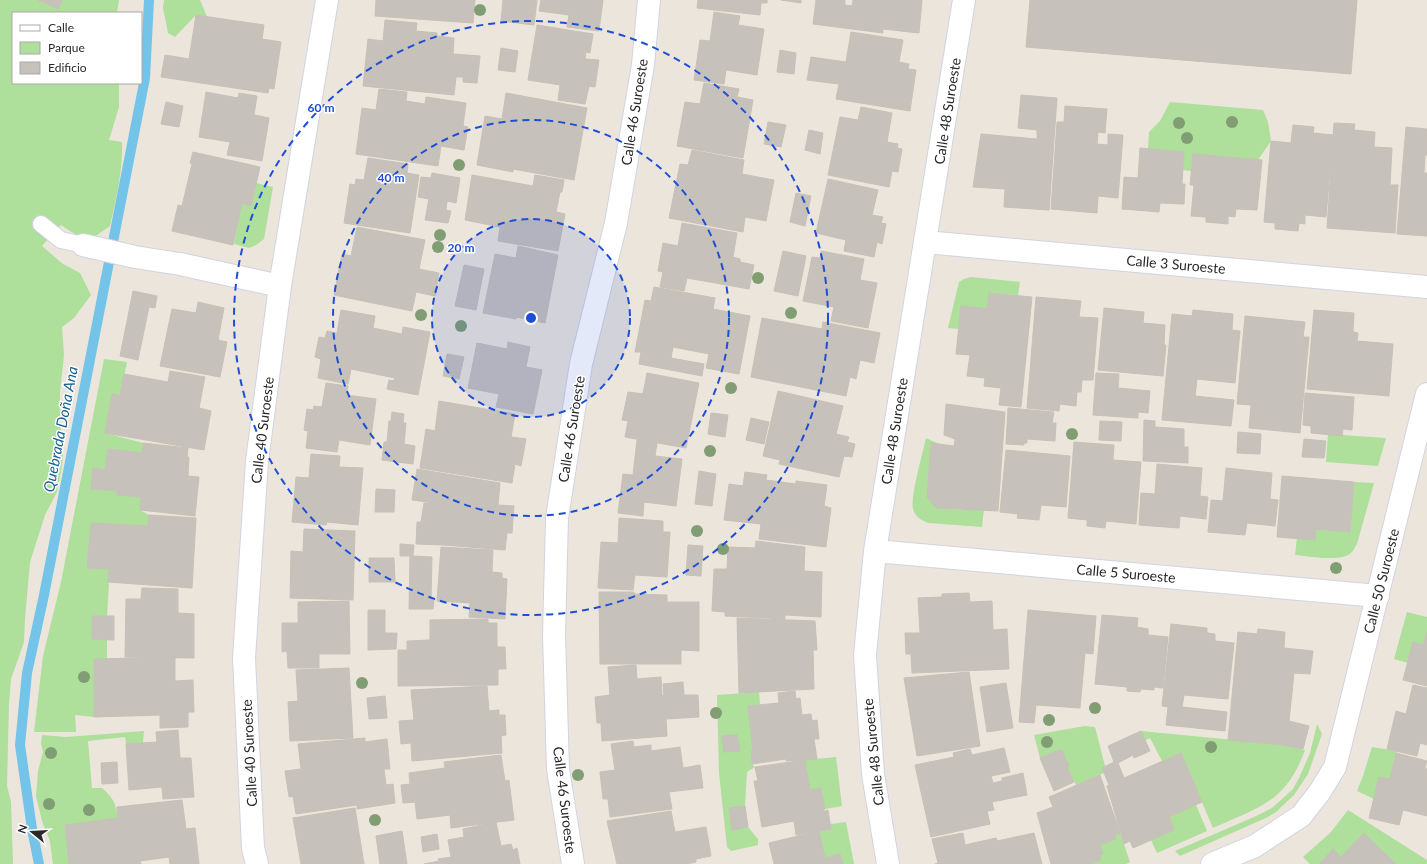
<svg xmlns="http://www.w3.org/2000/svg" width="1427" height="864" font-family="Lato,sans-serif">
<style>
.green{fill:#aedf9b}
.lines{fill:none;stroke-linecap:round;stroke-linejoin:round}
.stream{stroke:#74c3e8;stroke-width:10}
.building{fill:#c6c2bb;stroke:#c6c1b6}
.lane-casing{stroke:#d1d3e1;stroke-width:18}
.street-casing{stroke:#d1d3e1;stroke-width:24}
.lane{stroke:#fff;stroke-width:16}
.street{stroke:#fff;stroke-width:22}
.tree{fill:#809d74}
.ring{fill:none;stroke:#1d4ed8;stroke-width:2;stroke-dasharray:7 5}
.labels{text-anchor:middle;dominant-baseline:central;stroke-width:3;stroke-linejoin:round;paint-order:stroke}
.street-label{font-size:14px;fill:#292929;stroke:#fff}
.water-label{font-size:15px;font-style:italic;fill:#146092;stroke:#fff}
.centre{fill:#1d4ed8;stroke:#fff;stroke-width:2}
.ring-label{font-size:12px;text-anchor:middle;font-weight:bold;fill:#1d4ed8;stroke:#fff;stroke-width:3;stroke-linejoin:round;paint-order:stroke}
</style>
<rect width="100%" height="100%" fill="#ebe5dc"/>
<path class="green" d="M0,0h38l20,9 4,-9h57l-2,13h-104v70h106v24l-10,33 13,2c1,29 -6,57 -12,84l-23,16 -26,-17 -19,21 21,18 17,9 11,22 -17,23 -12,9 2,28 -4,37v29l3,28 -1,17 -5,26 -12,23 -15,47 -5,57 -1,23 -13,37 -2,25 -2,82 4,16 2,62h-13z
M164,0h36l7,17 -11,-2 -21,22 -7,-4 -5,-25z
M1170,102l93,8 5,12 3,19 -13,19 -65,-6 -2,17 -8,-1 1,-18 -36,-3 1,-17 11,-11z
M256,183l17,4 -9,52 -8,6 -7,3 -15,-4 8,-41 9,3z
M971,277l49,5 -2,13 -29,-2 -2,16 -28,20 -11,-1 11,-46 5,-3z
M104,359l23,3 -7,34 -8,-1 -7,38 38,10 -1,10 -34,-4 -3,21 -12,-2 -1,21 25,2 1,4 23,2 -1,13 9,5 -1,11 -57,-3 -4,45 22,1 -1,13 1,2 -2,32 -15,1v22l15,1v19h-13v58l-19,-2 1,17h-42l9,-76 18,-74z
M1328,434l58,4 -8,28 -52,-4z
M926,438l13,6h-8l-4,53 9,11 28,2 1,-2 19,1 -2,18 -53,-4c-7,-2 -14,-6 -16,-14 -3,-11 10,-57 13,-71z
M1354,482l20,1 -17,61c-2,2 -3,6 -5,8 -9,11 -43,4 -57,3l2,-17 18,2 1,-11 34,3z
M1407,612l20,5v15l-4,13 -10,-3 -5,21 -14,-4z
M759,692l1,13 -7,46h-2l1,13 3,3 -8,5 -2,34 -16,3 3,20 16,-2 10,12v6l-27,6 -4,-4 -8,-74 -2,-78z
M1317,724l5,10 -14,40 -14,21 -18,17 -8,5 -88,39 -5,-5 79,-34 18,-9 9,-8 12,-11 7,-13 10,-23z
M1085,726l10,1 10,39 -3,2 2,5 -28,12 -9,-18 2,-1 -7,-16 -2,1 -1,-1 -19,8 -6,-23z
M144,731l-1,12 -17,1 -1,-7 -37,4 4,47h10c11,10 14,15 16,30l-53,7 4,39h-16l-3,-23 -8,-20 -6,-25 2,-25 5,-19 -2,-8 1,-9 24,2z
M1141,731l143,14 21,5c-19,52 -45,57 -92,78l-32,-75 -19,8 -12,-23 -5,2z
M1372,747l25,4 -7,28 -16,20 -17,-8 6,-15z
M836,757l6,49 -17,3 -4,-21 -11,2 -5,-30z
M1196,805l11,26 -50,22 -6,-13 23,-10 -5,-13z
M1348,810l79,50v4h-31l-32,-31 -23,24 -8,-8 -14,15h-9l-7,-7 28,-25z
M846,822l8,42h-11l-3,-10 -15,4 -6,-27 12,-2v-5z
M1120,833l10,29 -4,2h-35l10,-4 -2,-5 4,-1 -3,-9 16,-6 -2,-4z"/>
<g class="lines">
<path class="stream" d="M39,864l-7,-35 -12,-84 7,-72 17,-78 101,-517 4,-78"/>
</g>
<path class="building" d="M38,0h24l-4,9z
M376,0h99l-2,23 -98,-7z
M503,0h34l-3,25 -33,-4z
M541,0h62l-4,31 -32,-4 2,-12 -30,-4z
M698,0h69v3h-6l-1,12 -63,-7z
M781,0h20v3z
M816,0h29v5l7,1 1,-6h69l-3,33 -36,-4v4l-70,-9z
M1030,0h327l-6,74 -325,-27z
M714,12l26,4 -2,9 26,4 -7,46 -31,-5 -2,14 -30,-4 6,-40 10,1z
M196,15l68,10 -2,14 19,3 -7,47 -5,-1 -1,5 -107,-16 4,-22 24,4z
M385,20l32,3 -1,8 21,2v3l17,2 -1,16 27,2 -3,27 -14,-1v-5h-7l-2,18 -91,-9 5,-47 15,2z
M537,25l56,9 -3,19 -4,-1 -1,7 14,1 -4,27 -6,-1 -4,18 -27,-4 2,-15 -32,-5z
M851,32l52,8 -4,22 10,2 -1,5 8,1 -6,41 -74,-12 3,-15 -32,-4 4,-23 35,5z
M501,48l17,3 -3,21 -17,-2z
M780,50l16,3 -2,21 -17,-2z
M704,83l35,6 -2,8 16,3 -10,58 -66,-12 8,-44 15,2z
M379,89l28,3 -1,9 19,3 1,-7 40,6 -3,23 5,1 -4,23 -23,-4 -3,20 -82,-12 6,-46 14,2z
M206,92l32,6 1,-5 18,3 -3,19 15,3 -7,43 -35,-6 3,-13 -31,-5z
M506,93l81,15 -13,72 -61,-11v3l-36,-7 8,-49 17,3z
M1021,95l36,3 -8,112 -45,-3 1,-18 -32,-2 8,-53 56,5v-9l-19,-2z
M166,102l17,4 -4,21 -18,-3z
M1065,106l42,3 -2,24 -7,-1 -1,12 11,1v-11l15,1 -5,63 -20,-2 -1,17 -46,-4 6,-87h7z
M861,107l31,6 -5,29 11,2 -1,4 5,1 -4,23 -6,-1 -3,16 -61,-12 12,-58 18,3z
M768,122l18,3 -5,22 -17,-3z
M1334,123l21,1 -1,6 21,2 -1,15 18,1 -2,37h8l-3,48 -68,-5z
M1293,125l21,2 -1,6 20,2 -7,82 -21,-2v9l-6,-1 -1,8 -23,-2v-6l-11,-1 7,-81 20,2z
M1406,127l21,2v26h-2l-1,18h3v63l-30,-2z
M809,130l14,3 -3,21 -15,-4z
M1140,148l44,4 -2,32h3l-1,20 -24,-1 -1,9 -37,-3 2,-32 14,1z
M692,150l52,10 -2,14 32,6 -8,41 -21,-4 -2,15 -74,-14 11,-54 8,1z
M193,152l67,15 -9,39 -9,-3 -9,42 -61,-14 6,-26 4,1 10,-42 -2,-1z
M1193,154l69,6 -5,50 -21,-1 -1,8 -7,-1v8l-22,-2v-5l-15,-1 3,-31h-4z
M368,158l40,6 -1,9 12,2 -9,58 -66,-10 6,-39 5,1 1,-6 8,1z
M432,173l28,5 -4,25 -9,-2 -1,9 5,1 -3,12 -23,-3 4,-21 -11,-2 3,-20 10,1z
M472,175l61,11 2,-11 29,5 -2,12h-2l-4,20 9,2 -7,37 -60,-10 2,-14 -35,-7z
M828,179l50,11 -6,25 11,2 -2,6 5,1 -4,20 -5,-2 -3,15 -30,-6 2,-11 -30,-7z
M796,193l15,3 -6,30 -15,-4z
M682,223l55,10 -4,24 7,2v3l14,3 -5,24 -62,-11 -3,13 -24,-4 3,-15 -5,-1 5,-28 15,3z
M357,227l68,13 -6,29 20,4 -4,23 -19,-4 -4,19 -78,-16 8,-41 9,2z
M518,246l40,9 -13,68 -29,-6v2l-33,-6 12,-59 21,4z
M783,251l23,5 -8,40 -24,-5z
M821,251l43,8 -4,21 17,3 -9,45 -37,-7 3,-14 -31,-6 9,-44 8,1z
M464,265l20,4 -8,41 -21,-4z
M654,287l61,11 -2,11 37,7 -11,58 -33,-6 3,-14 -36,-7 -2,11 33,6 -2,12 -63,-12 2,-12h-6l10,-52 6,1z
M133,291l24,5 -2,12 -6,-1 -11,53 -18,-4z
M989,293l43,4 -11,110 -22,-2 2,-17 -17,-2 1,-8 -18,-2 3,-21 -14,-1 5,-48 26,3z
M1036,297l45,4 -2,16 19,1 -5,62h-11l-1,12h-4l-1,14 -16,-2 -1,7 -32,-3z
M198,302l26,6 -6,32 9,2 -7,35 -60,-11 12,-57 24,4z
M1104,308l40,4 -1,11 22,2 -1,20h2l-3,31 -65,-6z
M341,310l34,6 -2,12 29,6 1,-7 27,5 -12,63 -31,-6 2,-9 4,1 2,-3 -44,-9 -3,15 -30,-6 3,-19 -6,-2 4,-20 6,1 2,-7 10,2z
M1193,310l40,4 -1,16 8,1 -5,52 -38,-4 -2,17 39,4 -3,26 -69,-6 10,-106 20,2z
M1314,310l40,3 -1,19 5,1 -1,8 36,3 -4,52 -82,-7z
M1245,316l60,6 -2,15h6l-9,96 -51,-5 2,-23 -14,-1z
M762,318l60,11 1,-7 57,11 -6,30 -14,-3 -4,19 -6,-2 -4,19 -95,-19z
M508,342l22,5 -4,20 16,3 -9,44 -37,-7 3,-13 -31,-6 9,-45 30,6z
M447,354l17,3 -5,22 -16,-3z
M170,371l35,6 -6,31 12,3 -7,39 -99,-17 7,-39 8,2 4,-22 44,8z
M647,373l52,10 -13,65 -61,-11 3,-16 -6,-1 6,-28 15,2z
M1096,373l23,1 -1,14 32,3 -2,22 -10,-1v6l-45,-3z
M326,383l22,3 -2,9 30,4 -6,46 -31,-5 -2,12 -31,-4 2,-17 -4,-1 3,-21 6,1 1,-4 8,1z
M778,391l65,15 -7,28 13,3 -2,5 8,2 -3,13 -8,-1 -5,21 -60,-13 1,-4 -17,-4z
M1305,393l49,4 -2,33 -9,-1 -1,7 -31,-3v-7l-8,-1z
M439,401l76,13 -4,23 15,2 -5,27 -6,-2 -3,19 -92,-15 6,-39 9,2z
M946,404l59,8 -7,99 -62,-3 -9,-11 4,-54 23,3 1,-7 -11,-4z
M1008,408l46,4 -2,11h4l-1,18 -28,-2v4h-3v2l-18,-1z
M392,412l12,2 -1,9h3l-2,21 11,2 -2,18 -31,-4 2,-18h3l2,-21h2z
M711,413l17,2 -3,22 -17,-3z
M751,418l18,4 -5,22 -18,-4z
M1144,420l11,1v6l29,2v18h4v16l-45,-2z
M1100,421l22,1 -1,19 -22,-1z
M1238,432l23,2 -1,20 -23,-1z
M1304,439l22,2 -2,17 -22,-1z
M637,440l20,3 -2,13 27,3 -6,47 -32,-4 -1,14 -25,-3 5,-39 10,1z
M1074,442l40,3 -1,15 28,2 -5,62 -30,-3 -1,7 -18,-2v-6l-19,-2z
M143,443l45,5 -1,9h2l-1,19 11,1 -4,39 -55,-6 1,-13 -24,-2v-4l-26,-2 2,-21 12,2 3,-21 34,4z
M1006,450l64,6 -4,51 -25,-2 -2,15 -22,-2 1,-4 -18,-2z
M311,454l29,2 -1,11 24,1 -5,57 -31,-3 -1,3 -34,-3 4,-45 13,1z
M1157,464l45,4 -2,28 8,1 -2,22 -26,-3 -1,12 -40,-3 2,-32 14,1z
M1226,468l46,5 -2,26 8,1 -3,26 -28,-3 -2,12 -37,-3 3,-32 12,1z
M417,469l83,14 -2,22 16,1 -2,27h-5l-2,17 -61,-5 -28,-1 1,-22h4l3,-19h11l-23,-3z
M699,471l17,3 -4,32 -17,-2z
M745,472l22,3 -1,5 30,4v-3l31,4 -3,21 7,2 -5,39 -67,-8 2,-15 -37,-4 5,-36 14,2z
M1282,476l72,6 -4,50 -34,-3 -1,11 -38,-3z
M376,489l19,1 -1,22h-19z
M149,515l47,3 -4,70 -84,-6 1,-13 -22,-1 4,-45 57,3z
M619,518l44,3v11h7l-3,45 -32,-2 -2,15 -35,-2 3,-46 17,1z
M304,529l51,2 -2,69 -63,-2 1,-47 12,1z
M756,541l49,6 -1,24 18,1 -1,45 -36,-2v4l-60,-3v-4l-13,-1 2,-42h13l1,-22 27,1z
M400,544l14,1 -1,11 19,1 -1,43h3l-1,9h-24l1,-53h-10z
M688,545l15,1 -2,30 -15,-1z
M441,547l52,3 -1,22 10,1v5l5,1 -2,40 -36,-2 1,-14 -33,-2z
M369,558h25l1,24h-26z
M142,588l36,1v24l16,1v44l-69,-1 1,-58h15z
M599,592h35v2l33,1v7h32v49l-18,-1v14h-81z
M969,593l1,9 22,-1 1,29 14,-1 2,40 -97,4 -1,-19h-5l-1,-21h15l-2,-35 24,-1v-3z
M349,601l1,53h-31v14h-31l-1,-17 -5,1v-29h16v-21z
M368,610h17v23h12l-1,16 -28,1z
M1028,610l68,6 -3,38 -8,-1 -5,55 -44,-3 -2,18 -15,-1z
M1102,615l36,3 -1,9 11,2v6l20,2 -5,51 -9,-1v3l-13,-1 -1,3 -13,-1v-4l-32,-3z
M92,616h22v24l-22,-1z
M737,618l78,3 2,29h-4l1,39 -75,4z
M488,619v4h9v24h8l1,22h-8v16l-100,1v-36h9v-9l23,-1v-20z
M1171,624l36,4v5l8,1v7l19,2 -6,56 -44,-4 -2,12 45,5 -2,19 -59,-6 2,-18 -6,-1z
M1258,629l27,3 -1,16 29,3 -3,23 -16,-1 -5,48 20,5 -6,23 -19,-4 -56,-5 10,-108 19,2z
M1427,632v54l-24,-6 10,-38 10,3z
M175,657v24l18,-1 1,32h-6v15l-28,1v-13l-66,2v-58z
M636,665l1,14 24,-2 1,19 2,-1 -1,-11 20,-2 1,13h14l1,22 -33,2 1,17 -65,5 -1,-18h-4l-2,-26 15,-2 -2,-28z
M349,668l4,70 -63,3 -2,-39 10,-1 -2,-31z
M969,672l11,74 -63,10 -13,-78z
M1006,683l7,45 -26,4 -7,-45z
M1413,685l14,3v57l-7,-2 -3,13 -30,-7 9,-38 10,3z
M487,686l2,25 10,-1v5h6l1,20 -5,1 1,17 -90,8 -1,-18 -10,1 -2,-23 15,-1 -3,-30z
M795,691l1,8 4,-1 2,17 9,-1 1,7 5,-1 2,19h-5l3,20 -31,2v-2l-34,5 -1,-13h2l-5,-45 31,-3 -1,-10z
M385,696l2,22 -18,1 -2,-21z
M178,730l2,28h11l3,39 -31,2 -1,-12 -33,3 -3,-46 31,-2 -1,-10z
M1141,731l9,20 -16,7 -1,-3 -15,8 6,15 57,-25 21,49 -33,15 5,13 -41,18 -3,-7 -6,3 -17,-58 2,-1 -7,-17 12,-6 -6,-16z
M737,735l3,16 -16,1 -2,-16z
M365,738v4l22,-3 3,30h-6l2,16 7,-1 2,19 -38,6v-4l-61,9 -3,-18 -4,1 -4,-26 16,-2 -3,-25z
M633,741l1,6 17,-2v6l29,-4 3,21 17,-3 3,23 -34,4 3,17 -62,8 -2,-18h-5l-3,-27 15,-2 -4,-26z
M1004,748l6,24 -19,4 2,7 9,-2v-3l21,-5 4,22 -35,7 2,8 -7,1 3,13 -59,13 -16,-72 39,-8 -1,-4 17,-4 2,6z
M1059,750l1,1 2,-1 7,16 -2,1 7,15 -20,9 -14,-33z
M1396,753l31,8 -2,7 2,1v47l-24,-6 -4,15 -30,-7 10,-41 11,2z
M501,755l4,26 4,-1 5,40 -63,8 -1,-13 -33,4 -2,-17 -12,1 -2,-18 9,-1 -1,-11 36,-5 -1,-6z
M805,760l5,30 11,-2 4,21 -3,3 6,-2 3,19 -35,6 -2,-14 -32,6 -8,-46h4l-3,-14z
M117,762l1,21 -16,1 -1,-21z
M1100,775l20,58 -6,2 2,4 -16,6 3,9 -4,1 2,5 -10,4h-40l-14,-51 16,-6 -4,-10z
M182,800l4,29 9,-1 4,36h-29l-1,-7 -29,4 1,3h-72l-4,-39 53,-7 -1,-11z
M745,806l3,21 -16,3 -3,-22z
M355,808l9,56h-63l-8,-46z
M671,811l4,21 31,-5 5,29 -15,3v3l-10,2h-69l-10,-43z
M496,822l5,24 10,-2 2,6 4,-2 3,16h-96l15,-3 -1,-2 13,-2 -3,-17 16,-3 -1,-8z
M402,831l5,33h-27l-4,-28z
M819,831l6,27 15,-4 3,10h-69l-5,-21z
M963,833l2,12 31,-7 1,3 37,-8 8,31h-107l3,-1 -6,-24z
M1364,833l32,31h-77l14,-15 8,8z
M437,834l2,15 -16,3 -2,-15z"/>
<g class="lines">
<defs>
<path id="lane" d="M41,224l20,16 22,5"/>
<path id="street" d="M925,242l502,45
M83,245l52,12 45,7 100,22
M875,551l503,45
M257,864l-4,-16 -9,-190 13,-197 23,-175 47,-286
M573,864l-15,-95 -4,-134 3,-117 24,-154 35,-141 27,-158 6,-65
M888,864l-15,-90 -8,-119 10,-104 89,-551
M1212,864l43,-18 46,-30 18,-23 16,-26 92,-373"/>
</defs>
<use href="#lane" class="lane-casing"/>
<use href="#street" class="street-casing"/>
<use href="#lane" class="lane"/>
<use href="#street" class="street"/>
</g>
<g class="tree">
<circle cx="480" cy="10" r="6"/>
<circle cx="1232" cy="122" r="6"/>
<circle cx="1179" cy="123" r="6"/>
<circle cx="1187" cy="138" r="6"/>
<circle cx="459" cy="165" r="6"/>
<circle cx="440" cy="235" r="6"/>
<circle cx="438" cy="247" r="6"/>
<circle cx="758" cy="278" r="6"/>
<circle cx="791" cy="313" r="6"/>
<circle cx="421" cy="315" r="6"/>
<circle cx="461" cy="326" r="6"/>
<circle cx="731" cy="388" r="6"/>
<circle cx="1072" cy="434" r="6"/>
<circle cx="710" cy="451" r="6"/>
<circle cx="697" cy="531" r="6"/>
<circle cx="723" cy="549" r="6"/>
<circle cx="1336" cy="568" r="6"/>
<circle cx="84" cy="677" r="6"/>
<circle cx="362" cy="683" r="6"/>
<circle cx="1095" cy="708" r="6"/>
<circle cx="716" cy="713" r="6"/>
<circle cx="1049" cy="720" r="6"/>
<circle cx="1047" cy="742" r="6"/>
<circle cx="1211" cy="747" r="6"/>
<circle cx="51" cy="753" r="6"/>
<circle cx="578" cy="775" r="6"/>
<circle cx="49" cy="804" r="6"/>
<circle cx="89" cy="810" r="6"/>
<circle cx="375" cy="820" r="6"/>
</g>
<circle cx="531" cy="318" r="99" fill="#1d4ed8" fill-opacity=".12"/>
<g class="ring">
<circle cx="531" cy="318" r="99"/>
<circle cx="531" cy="318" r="198"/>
<circle cx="531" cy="318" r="297"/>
</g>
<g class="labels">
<g class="street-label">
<text transform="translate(947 111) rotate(-81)">Calle 48 Suroeste</text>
<text transform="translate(634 112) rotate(-81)">Calle 46 Suroeste</text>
<text transform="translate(1176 264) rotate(5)">Calle 3 Suroeste</text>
<text transform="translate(571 429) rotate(-81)">Calle 46 Suroeste</text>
<text transform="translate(262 430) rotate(-83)">Calle 40 Suroeste</text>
<text transform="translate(894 431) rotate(-81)">Calle 48 Suroeste</text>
<text transform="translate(1126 573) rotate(5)">Calle 5 Suroeste</text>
<text transform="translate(1381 581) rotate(-76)">Calle 50 Suroeste</text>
<text transform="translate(873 752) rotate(-96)">Calle 48 Suroeste</text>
<text transform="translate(249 753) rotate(-93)">Calle 40 Suroeste</text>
<text transform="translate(565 800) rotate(83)">Calle 46 Suroeste</text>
</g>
<g class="water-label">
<text transform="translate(60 429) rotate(-79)">Quebrada Doña Ana</text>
</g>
</g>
<circle cx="531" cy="318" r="6" class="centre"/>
<g class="ring-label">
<text x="321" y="112">60 m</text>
<text x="391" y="182">40 m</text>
<text x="461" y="252">20 m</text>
</g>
<rect x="12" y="12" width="130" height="72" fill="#ffffff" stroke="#a9a9a9"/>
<rect x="20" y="25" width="20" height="6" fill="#ffffff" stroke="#a9a9a9"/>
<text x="48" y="32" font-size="12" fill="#292929">Calle</text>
<rect x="20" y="42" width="20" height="12" fill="#aedf9b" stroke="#a9a9a9"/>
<text x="48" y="52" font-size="12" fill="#292929">Parque</text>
<rect x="20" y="62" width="20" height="12" fill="#c6c2bb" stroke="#a9a9a9"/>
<text x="48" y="72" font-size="12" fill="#292929">Edificio</text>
<g transform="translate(32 832) rotate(288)" stroke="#ffffff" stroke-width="3" paint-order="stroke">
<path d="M0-3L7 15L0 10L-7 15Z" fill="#292929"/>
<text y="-6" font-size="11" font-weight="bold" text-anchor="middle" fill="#292929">N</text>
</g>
</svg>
